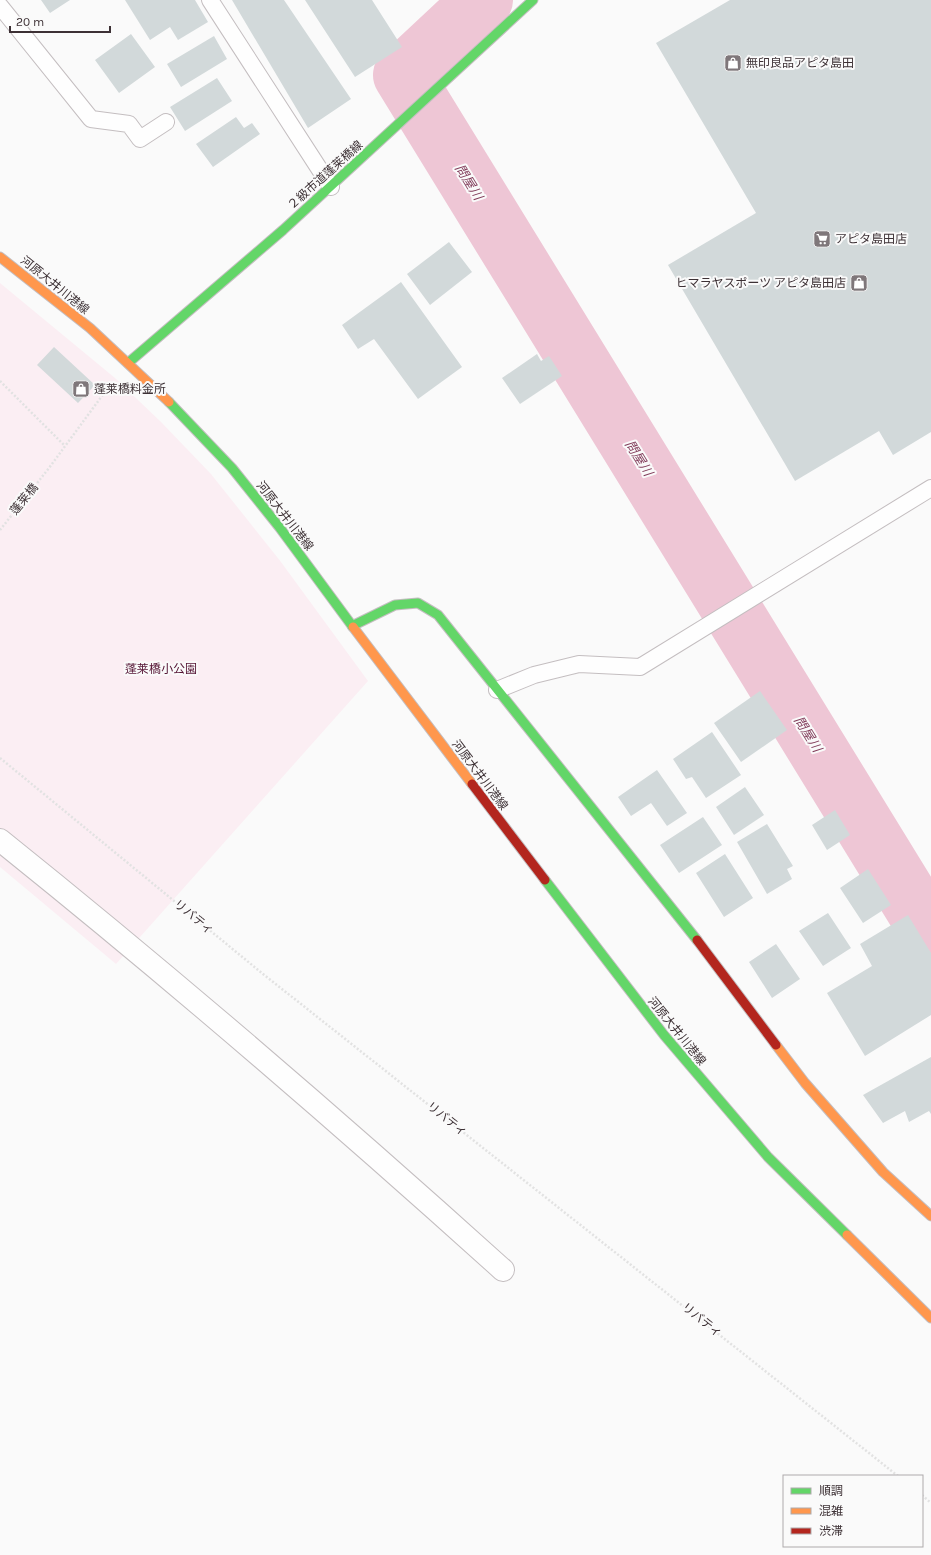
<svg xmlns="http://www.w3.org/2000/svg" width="931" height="1555" font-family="Karla,'Noto Sans JP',sans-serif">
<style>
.green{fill:#fbeef3}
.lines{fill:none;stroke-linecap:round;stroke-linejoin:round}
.river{stroke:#eec6d5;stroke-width:60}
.building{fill:#d2d9da}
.lane-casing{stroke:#c4bec0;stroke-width:18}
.street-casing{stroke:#c4bec0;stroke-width:24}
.fast-casing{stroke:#c4bec0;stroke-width:11}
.slow-casing{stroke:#c4bec0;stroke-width:11}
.jam-casing{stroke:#c4bec0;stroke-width:11}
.path{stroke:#e2e2e2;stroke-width:2.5;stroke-dasharray:2 2;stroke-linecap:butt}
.lane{stroke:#fefefe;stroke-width:16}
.street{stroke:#fefefe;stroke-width:22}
.fast{stroke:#63d668;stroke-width:9}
.slow{stroke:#ff974d;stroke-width:9}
.jam{stroke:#b3261e;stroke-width:9}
.labels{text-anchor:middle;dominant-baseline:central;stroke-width:4;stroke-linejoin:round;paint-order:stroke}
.poi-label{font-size:12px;fill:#3d3135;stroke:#fafafa;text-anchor:start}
.street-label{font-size:12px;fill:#3d3135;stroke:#fafafa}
.park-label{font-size:12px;fill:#541333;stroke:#fafafa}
.water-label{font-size:13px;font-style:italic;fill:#813c5a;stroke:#fafafa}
</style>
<rect width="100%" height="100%" fill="#fafafa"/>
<path class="green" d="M0,283l115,95 46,44 50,52 70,88 87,119 -252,283 -116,-97z"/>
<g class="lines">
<path class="river" d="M483,0l-80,75 528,859"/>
</g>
<path class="building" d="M41,0h29l-20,13z
M125,0h70l13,22 -30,18 -8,-13 -20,13z
M232,0h52l67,99 -43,29z
M305,0h67l30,47 -47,30z
M730,0h201v432l-38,23 -14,-24 -84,50 -127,-216 88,-52 -100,-170z
M131,34l24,33 -36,26 -24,-33z
M214,36l13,23 -46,28 -14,-23z
M217,78l15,23 -47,30 -15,-24z
M236,117l8,11 8,-5 8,11 -47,33 -17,-23z
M449,242l23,30 -42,33 -23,-31z
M401,282l61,85 -44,32 -44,-60 -16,10 -16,-24z
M54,347l41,38 -17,18 -41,-38z
M537,354l4,7 8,-5 13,20 -42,28 -18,-26z
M760,691l27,39 -46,32 -27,-39z
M712,732l29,43 -35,23 -14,-21 -6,2 -13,-20z
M657,770l30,43 -20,13 -16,-23 -20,13 -13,-19z
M745,787l19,28 -30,20 -18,-28z
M835,810l15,25 -23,15 -15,-25z
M703,817l19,28 -43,28 -19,-28z
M767,824l26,42 -6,3 5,10 -25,15 -30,-52z
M725,854l28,44 -29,19 -28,-44z
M868,869l23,36 -28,18 -23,-35z
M828,913l23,35 -28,18 -24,-35z
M908,915l23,38v62l-66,41 -38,-63 45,-27 -12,-22z
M776,944l24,35 -28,19 -23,-36z
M931,1057v57l-2,-3 -20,11 -4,-11 -22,12 -20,-28z"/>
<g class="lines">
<defs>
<path id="lane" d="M210,0l121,187
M0,6l91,113 38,5 11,15 26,-17
M497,690l37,-15 45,-11 61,3 291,-179"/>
<path id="street" d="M0,840c172,138 339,282 503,430"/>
<path id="fast" d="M128,363l155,-133 250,-230
M169,402l63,66 48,60 73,99
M352,626l43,-21 23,-2 20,12 259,325
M545,880l119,155 104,122 79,78"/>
<path id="slow" d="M0,257l90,71 79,74
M353,627l119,157
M776,1045l29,38 78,89 48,44
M847,1235l84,83"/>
<path id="jam" d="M472,784l73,96
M697,940l79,105"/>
</defs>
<use href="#lane" class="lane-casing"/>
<use href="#street" class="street-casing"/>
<use href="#fast" class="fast-casing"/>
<use href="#slow" class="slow-casing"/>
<use href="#jam" class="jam-casing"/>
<path class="path" d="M0,381l65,65
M0,530l49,-62 61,-83
M0,758l263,216 635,502
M922,1495l9,8"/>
<use href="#lane" class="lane"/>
<use href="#street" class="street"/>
<use href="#fast" class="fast"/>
<use href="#slow" class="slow"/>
<use href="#jam" class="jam"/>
</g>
<defs>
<symbol id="shop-square" viewBox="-11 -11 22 22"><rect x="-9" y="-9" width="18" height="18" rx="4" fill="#7f777a" stroke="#fafafa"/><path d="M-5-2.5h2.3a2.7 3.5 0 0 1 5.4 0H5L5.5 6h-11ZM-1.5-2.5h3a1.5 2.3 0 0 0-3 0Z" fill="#fff"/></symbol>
<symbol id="supermarket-square" viewBox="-11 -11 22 22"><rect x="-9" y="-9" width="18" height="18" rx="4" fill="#7f777a" stroke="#fafafa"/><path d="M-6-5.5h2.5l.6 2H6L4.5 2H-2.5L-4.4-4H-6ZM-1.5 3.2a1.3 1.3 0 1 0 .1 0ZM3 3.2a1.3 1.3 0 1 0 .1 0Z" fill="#fff"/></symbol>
</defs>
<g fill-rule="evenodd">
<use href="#shop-square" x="723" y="53" width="20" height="20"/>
<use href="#supermarket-square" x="812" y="229" width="20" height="20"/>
<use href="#shop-square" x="849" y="273" width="20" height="20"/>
<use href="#shop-square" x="71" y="379" width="20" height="20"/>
</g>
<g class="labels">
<g class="poi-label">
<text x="746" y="63">無印良品アピタ島田</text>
<text x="835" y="239">アピタ島田店</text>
<text x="846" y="283" text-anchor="end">ヒマラヤスポーツ アピタ島田店</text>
<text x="94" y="389">蓬莱橋料金所</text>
</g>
<g class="street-label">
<text transform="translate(325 175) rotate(-42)">２級市道蓬莱橋線</text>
<text transform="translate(55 285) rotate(39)">河原大井川港線</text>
<text transform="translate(24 499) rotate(-51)">蓬莱橋</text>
<text transform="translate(285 516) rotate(52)">河原大井川港線</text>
<text transform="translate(480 775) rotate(53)">河原大井川港線</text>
<text transform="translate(194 917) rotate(39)">リバティ</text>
<text transform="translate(677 1031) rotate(51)">河原大井川港線</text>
<text transform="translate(447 1119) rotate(38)">リバティ</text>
<text transform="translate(702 1320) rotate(38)">リバティ</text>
</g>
<g class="park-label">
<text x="161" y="669">蓬莱橋小公園</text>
</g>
<g class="water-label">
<text transform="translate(469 182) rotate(58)">問屋川</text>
<text transform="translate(639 458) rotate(58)">問屋川</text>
<text transform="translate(808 734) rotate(58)">問屋川</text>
</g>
</g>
<rect x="783" y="1475" width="140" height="72" fill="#fafafa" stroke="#aeaaab"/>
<rect x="791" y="1488" width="20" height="6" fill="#63d668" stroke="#aeaaab"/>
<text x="819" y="1495" font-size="12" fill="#3d3135">順調</text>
<rect x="791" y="1508" width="20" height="6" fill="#ff974d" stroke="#aeaaab"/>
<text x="819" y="1515" font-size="12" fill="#3d3135">混雑</text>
<rect x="791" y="1528" width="20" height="6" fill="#b3261e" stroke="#aeaaab"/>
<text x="819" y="1535" font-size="12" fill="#3d3135">渋滞</text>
<path d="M10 26v6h100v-6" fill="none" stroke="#3d3135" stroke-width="2"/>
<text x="16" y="26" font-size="12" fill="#3d3135" stroke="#fafafa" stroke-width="3" paint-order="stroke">20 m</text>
</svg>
